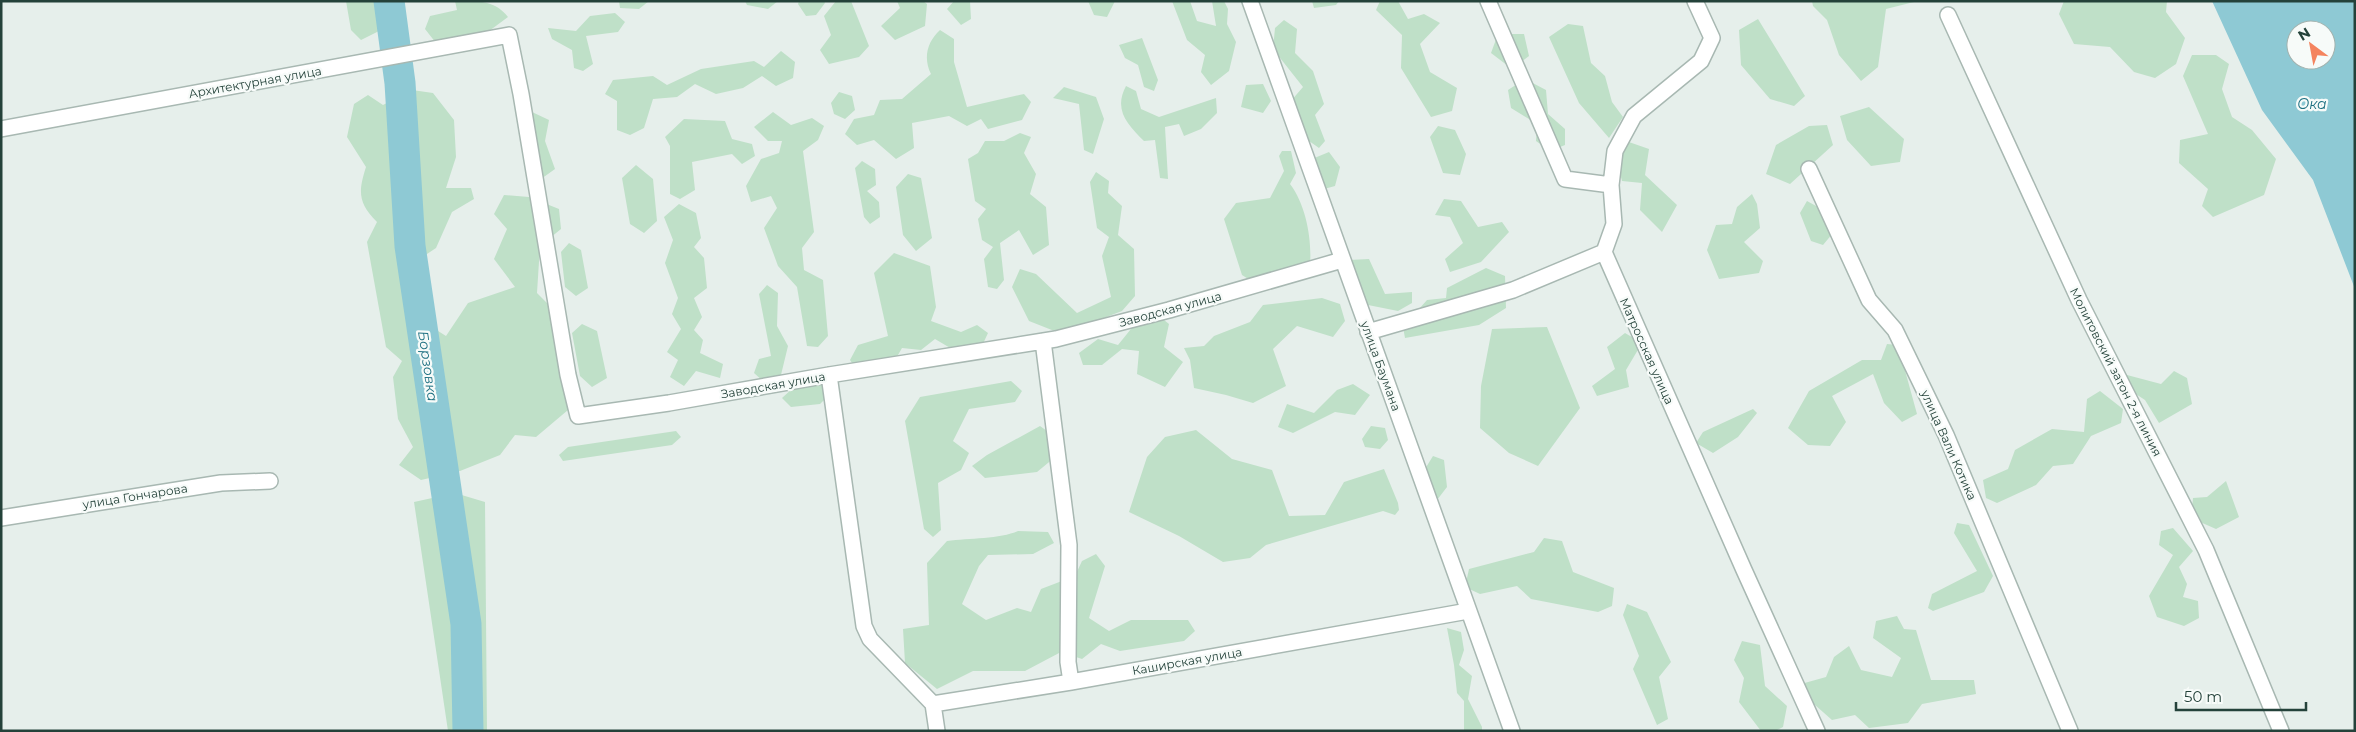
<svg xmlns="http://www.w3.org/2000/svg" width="2356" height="732" font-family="Montserrat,sans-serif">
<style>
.green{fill:#bfe0c8}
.water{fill:#8ec9d4;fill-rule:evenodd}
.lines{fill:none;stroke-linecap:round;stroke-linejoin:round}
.river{stroke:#8ec9d4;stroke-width:31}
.minor-casing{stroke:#a8b8b2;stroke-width:18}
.minor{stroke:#fff;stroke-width:15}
.labels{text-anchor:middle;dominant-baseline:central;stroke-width:4.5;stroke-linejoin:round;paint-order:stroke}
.street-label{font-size:12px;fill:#24423a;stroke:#f7fbf9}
.water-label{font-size:14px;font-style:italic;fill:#1c6f80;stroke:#f7fbf9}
</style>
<rect width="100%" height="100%" fill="#e6efeb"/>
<path class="green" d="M346,1h37l-3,6 1,23 -20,10 -10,-10z
M455,1c23,0 40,-1 53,16l-27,20 -45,6 -11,-14 5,-13 27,-6z
M619,1h30l-10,8 -19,-1z
M745,1h33l-10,8 -21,-4z
M799,1h25l1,2 -9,12 -10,1 -8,-12z
M836,1h15l18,45 -10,11 -30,7 -9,-14 11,-15 -7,-19z
M897,1h26l4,3 -2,22 -30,14 -14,-14 19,-18z
M954,1h16l1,18 -10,6 -14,-16z
M1088,1h27l-8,16 -13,-2z
M1172,1h18l7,20 19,5 -4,-25h12l4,8 -1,15 9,18 -7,29 -18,14 -10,-13 4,-17 -18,-15z
M1312,1h27l-3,4 -22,3z
M1380,1h18l10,18 16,-5 16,9 -20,21 10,28 27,16 -5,23 -21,6 -30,-49 1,-33 -26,-25z
M1812,1h106l-32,8 -8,58 -17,14 -22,-26 -12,-35 -14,-14z
M2064,1h103l-1,11 19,26 -9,26 -21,14 -21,-6 -24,-25 -36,-3 -15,-30z
M615,13l10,9 -7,10 -32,4 7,28 -10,7 -9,-3 -2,-18 -20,-11 -4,-11 28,3 14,-15z
M1758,19l47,77 -11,10 -24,-7 -29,-34 -2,-35z
M1284,20l13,9 -2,24 18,18 11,33 -9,11 10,26 -6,7 -17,-12 -12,-34 13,-15 -30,-38 2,-21z
M1568,24l15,2 8,37 14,13 7,26 11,15 -14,21 -30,-35 -30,-66z
M940,30l14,9v23l13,45 57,-13 7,8 -9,18 -34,9 -7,-10 -14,7 -18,-10 -37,7 2,25 -18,11 -22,-19 -17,5 -12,-11 9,-15 20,-4 6,-15 22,-1 29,-25c-8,-16 -4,-32 9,-44z
M1498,34h26l5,22 -17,13 -21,-16z
M1142,38l16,42 -4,11 -10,-4 -6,-22 -13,-7 -6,-13z
M781,51l14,11 -2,16 -17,8 -14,-10 -19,12 -27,6 -21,-10 -18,13 -24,2 -9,29 -14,7 -13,-5v-29l-12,-7 8,-14 40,-4 14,9 34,-16 53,-8 10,6z
M2192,55h24l13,9 -7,25 10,28 20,13 24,29 -12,36 -51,22 -11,-11 6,-17 -29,-26 1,-23 28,-6 -25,-58z
M1525,79l21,11 2,24 17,15v16l-15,6 -14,-10 1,-17 -26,-16 -3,-18z
M1263,84l8,17 -8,12 -22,-6 5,-22z
M1126,86l10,5 5,18 18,8 57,-19 1,15 -16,16 -17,7 -5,-12 -14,3 3,52 -8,-1 -5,-38 -11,1c-16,-16 -31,-31 -18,-55z
M1064,87l32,10 8,22 -11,35 -9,-4 -5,-46 -26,-6z
M412,90l21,3 21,27 2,37 -10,31h25l3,11 -22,13 -16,36 -18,12 9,64 19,12 22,-33 47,-16 -21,-28 13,-30 -13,-15 10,-19 25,2 30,12 2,20 -21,17 -3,47 15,15 16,102 -32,27 -21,-2 -15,20 -40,16 -39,9 -22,-15 14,-18 -15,-28 -5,-42 9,-16 -16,-14 -19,-105 10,-20c-19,-19 -19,-30 -11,-55l-19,-30 7,-33 14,-9 15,10z
M839,92l13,4 3,14 -10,9 -11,-5 -3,-11z
M1869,107l35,32 -4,23 -29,4 -24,-26 -7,-24z
M532,112l17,8 -4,21 10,28 -14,10 -20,-54z
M773,112l18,13 21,-7 12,8 -6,14 -15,11 11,81 -12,16 2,22 19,10 5,56 -10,11 -11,-1 -10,-59 -19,-21 -14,-38 13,-20 -6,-12 -20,6 -5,-16 15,-27 18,-6 3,-12h-14l-14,-14z
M684,119l41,2 7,18 20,5 3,12 -13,8 -10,-10 -40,8 3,28 -15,9 -10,-5v-48l-5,-9z
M1827,125l6,20 -43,39 -24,-10 10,-29 33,-19z
M1438,126l17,4 11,24 -6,21 -17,-2 -13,-36z
M1020,133l11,4 -7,16 12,21 -6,20 16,13 3,38 -16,10 -14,-25 -19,13 4,37 -7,9 -9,-2 -4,-28 9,-12 -11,-7 -4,-21 8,-10 -11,-8 -7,-42 10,-6 7,-12h19z
M1626,141l23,8 -4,26 32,30 -15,27 -22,-22 2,-27 -20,-2 -9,-34z
M1282,151h9l5,22 -6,11c16,21 22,55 20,81l-57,17 -11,-7 -18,-56 12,-16 34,-5 14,-27 -5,-15z
M1329,152l11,15 -5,19 -11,3 -12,-30z
M862,161l13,8 1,16 -9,6 12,11 1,15 -10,7 -6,-7 -9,-49z
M636,165l17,14 4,42 -13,12 -14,-9 -8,-46z
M1096,172l13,9 -1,12 14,13 -4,29 16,14 1,47 -13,15 -60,23 -33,-13 -17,-34 8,-18 16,5 41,39 34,-16 -9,-41 7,-19 -12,-9 -7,-46z
M908,174l13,4 11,60 -16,13 -13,-16 -7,-48z
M1752,194l5,10 3,24 -16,14 19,19 -4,12 -40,6 -12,-29 9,-25 16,-1 5,-17z
M1444,199l17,2 17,26 24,-5 7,10 -28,30 -31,10 -5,-13 18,-16 -13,-26 -15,-2z
M1807,201l20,11 6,21 -10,12 -12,-4 -11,-28z
M679,204l17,9 5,25 -7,9 10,11 3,30 -13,10 8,19 -8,13 9,10 -3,13 23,11 -3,14 -24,-7 -12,15 -14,-9 8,-17 -11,-8 14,-23 -9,-15 6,-16 -13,-35 8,-23 -9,-23z
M569,243l12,7 7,38 -12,8 -11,-9 -4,-35z
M894,253l36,13 6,41 -5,14 30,11 16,-7 11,8 -7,15 -24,4 -22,-13 -14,11 -19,-2 -12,21 -30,6 -10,-15 8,-15 30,-9 -14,-63z
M1369,259l16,35 27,-2v11l-14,8 -30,-6 -19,-10 -10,-21 10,-14z
M1486,268l19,8 1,32 -27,17 -74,13 -2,-11 24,-27 19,-2 1,-10z
M767,285l11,8 -1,33 11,20 -8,33 -15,4 -11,-10 5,-14 12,-3 -12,-62z
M1322,298l18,6 5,17 -12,16 -36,-11 -24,23 13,37 -33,17 -27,-8 -32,-7 -4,-28 -6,-12 20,-2 10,-10 36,-14 13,-17z
M1159,316l10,8 -5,23 19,15 -18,25 -28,-13 2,-23 -17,-2 -20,16h-19l-4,-12 19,-14 20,6 17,-21z
M582,324l15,7 10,47 -15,9 -12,-11 -8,-43z
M1547,327l33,81 -42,58 -29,-13 -29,-25 1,-42 11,-57z
M1625,333l17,10 -16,27 3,17 -32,9 -5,-10 23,-17 -8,-22z
M1887,344l11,1 19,69 -15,8 -18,-19 -11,-29 -41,22 14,26 -16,24 -22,-1 -20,-17 21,-37 53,-31h19z
M2174,371l13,7 5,26 -33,19 -14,-23 -23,-15 5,-10 34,9z
M1011,381l11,10 -7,11 -46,7 -16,32 16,12 -8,17 -23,13 3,47 -8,7 -9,-8 -19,-108 15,-24z
M1353,384l17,11 -15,20 -20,-3 -42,21 -15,-6 9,-23 27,9 23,-23z
M824,385l7,8 -11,11 -29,3 -9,-9 11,-10z
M2100,391l23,18 -2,14 -30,13 -18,28 -20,2 -17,19 -39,18 -11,-5 -3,-18 25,-11 7,-19 37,-21 32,3 3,-33z
M1753,409l4,4 -19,24 -25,16 -17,-10 7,-11z
M1040,426l14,10v22l-17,14 -52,6 -13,-12 15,-11z
M1371,426l14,2 3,12 -8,9 -15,-2 -3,-8z
M1196,430l36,29 40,11 17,46 36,-1 19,-33 40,-13 14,34 1,7 -4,5 -12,-4 -117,34 -16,13 -27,4 -44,-26 -50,-24 18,-55 18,-20z
M676,431l5,6 -9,8 -109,16 -4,-6 9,-8z
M1433,456l11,4 3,27 -10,13 -14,-2 -6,-16z
M2226,481l13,36 -23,12 -25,-11 2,-20 14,-1z
M455,493l30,9 2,229h-39l-34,-229z
M1957,523l12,2 24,51 -9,16 -51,19 -5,-3 4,-14 45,-23 -23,-38z
M2173,528l20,23 -14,16 8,17 -4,13 15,4 1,17 -15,8 -27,-9 -8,-21 24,-41 -14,-10 2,-14z
M1018,531l30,1 6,11 -21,11 -45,1 -9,11 -17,38 24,16 31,-12 14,4 10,-23 34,-13 7,-15 14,-7 9,12 -16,52 20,13 22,-11h57l7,11 -11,10 -64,10 -19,-7 -19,15 -21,-7 -36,19h-52l-36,18 -32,-26 -2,-34 26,-4 -2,-62 20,-22c22,-3 53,-2 71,-10z
M1544,538l18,3 11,31 41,16 -2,18 -14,6 -67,-13 -14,-13 -37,8 -15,-7 4,-18 65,-17z
M1627,604l20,8 24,50 -12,15 9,42 -11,6 -24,-56 6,-13 -16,-41z
M1897,616l7,13 12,1 15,50h43l2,14 -54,10 -14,19 -39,5 -14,-13 -23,5 -26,-23 -5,-13 25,-7 8,-20 15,-11 12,24 31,7 9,-19 -28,-20 3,-17z
M1447,628l14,4 3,18 -5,15 13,11 -4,23 14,28v4h-18v-30l-7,-8 -3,-28z
M1742,641l18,4 5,41 22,20 -4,21 -8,4h-14l-22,-29 5,-24 -10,-18z"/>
<path class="water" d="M2212,1h143v288l-42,-109 -51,-70zM2296,30h30v30h-30z"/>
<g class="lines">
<path class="river" d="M389,1l11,82 10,163 56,378 2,107"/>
<defs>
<path id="minor" d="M1250,1l262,730
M1488,1l77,178 46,6 3,39 -10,28 140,318 73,161
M1948,15l131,285 127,250 75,181
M1,129l508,-94 12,59 47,281 10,41 91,-13 160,-28 227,-36 113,-29 173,-50
M1809,169l60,131 26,30 51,105 124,296
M1611,185l4,-34 19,-35 67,-55 11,-23 -17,-37
M1368,332l145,-42 91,-38
M1043,341l26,204 -1,117 3,20
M829,375l35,251 6,13 63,65
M1,518l220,-35 49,-2
M933,704l138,-22 397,-71
M933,704l4,27"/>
</defs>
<use href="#minor" class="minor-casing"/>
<use href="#minor" class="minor"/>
</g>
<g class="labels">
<g class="street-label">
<text transform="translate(255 82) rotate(-10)">Архитектурная улица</text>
<text transform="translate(1170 309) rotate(-15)">Заводская улица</text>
<text transform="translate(1647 351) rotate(66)">Матросская улица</text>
<text transform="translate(1381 366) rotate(70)">улица Баумана</text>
<text transform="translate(2116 372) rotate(63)">Молитовский затон 2-я линия</text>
<text transform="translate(773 385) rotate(-10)">Заводская улица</text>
<text transform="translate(1949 445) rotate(66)">улица Вали Котика</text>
<text transform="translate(135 496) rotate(-9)">улица Гончарова</text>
<text transform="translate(1187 661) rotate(-10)">Каширская улица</text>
</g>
<g class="water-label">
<text x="2312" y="104">Ока</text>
<text transform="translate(428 366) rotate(82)">Борзовка</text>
</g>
</g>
<rect width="2356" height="732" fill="none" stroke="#24423a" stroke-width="5"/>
<g transform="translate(2311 45) rotate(328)"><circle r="24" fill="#f7fbf9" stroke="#a3b1ad"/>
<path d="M0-4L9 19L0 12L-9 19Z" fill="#f4845f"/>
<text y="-8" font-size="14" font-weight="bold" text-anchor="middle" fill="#24423a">N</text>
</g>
<path d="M2176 702v8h130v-8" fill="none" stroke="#24423a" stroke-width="2.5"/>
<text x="2184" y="702" font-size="15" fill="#24423a" stroke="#f7fbf9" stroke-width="4" paint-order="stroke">50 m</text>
</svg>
